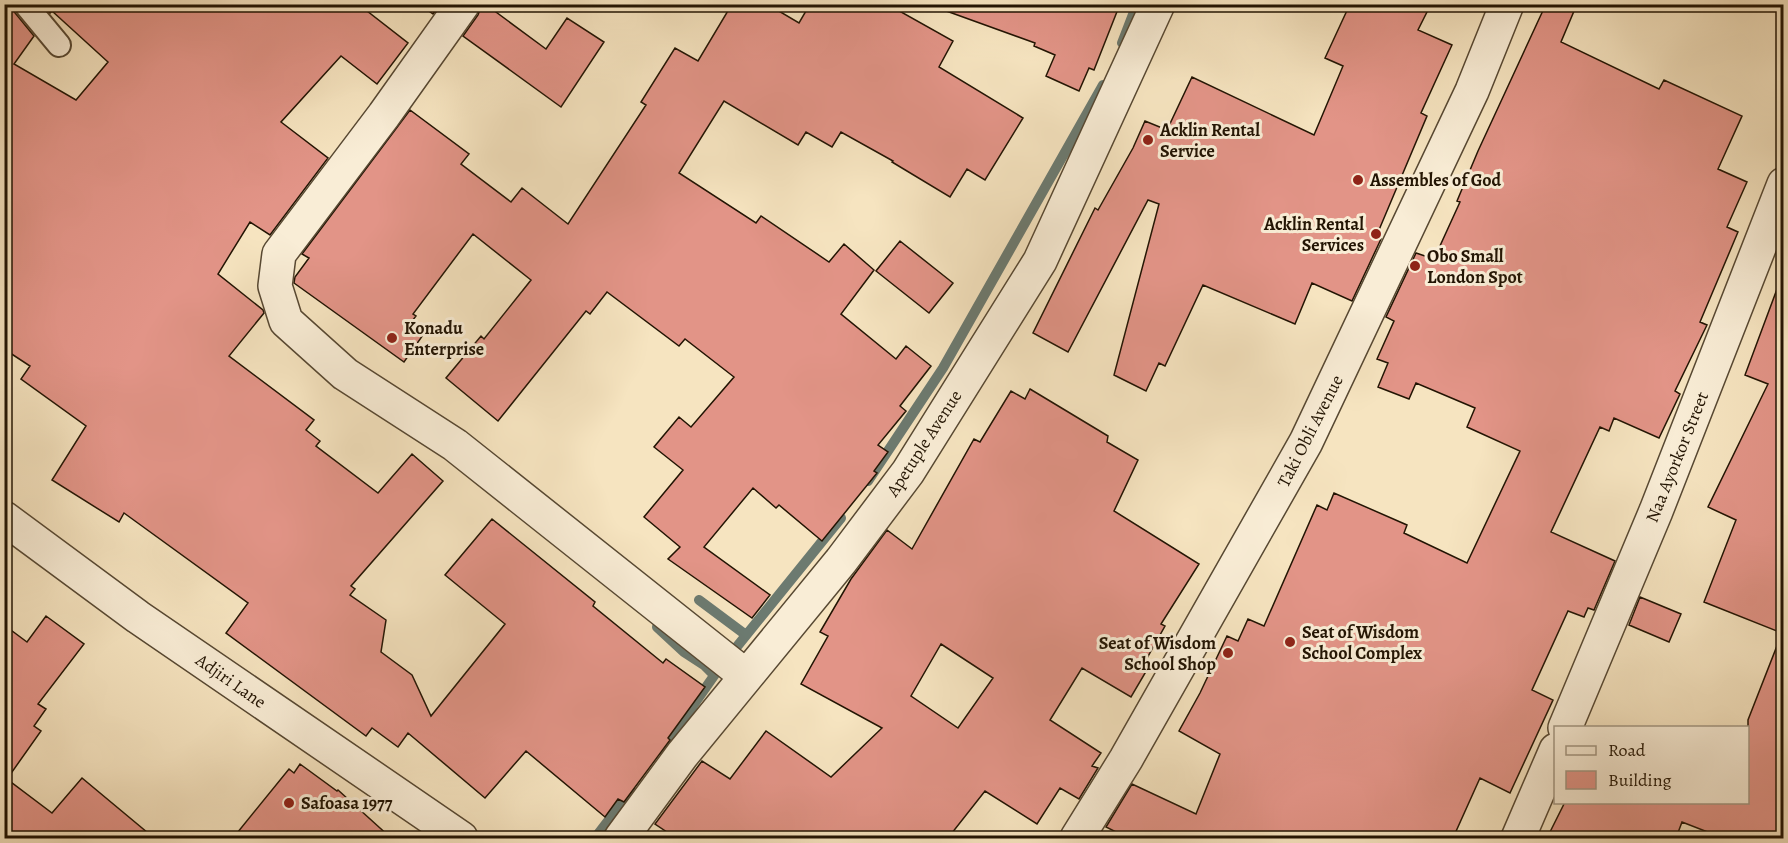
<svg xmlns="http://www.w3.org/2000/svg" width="1788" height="843" font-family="Alegreya,serif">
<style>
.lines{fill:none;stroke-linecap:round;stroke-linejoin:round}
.stream{stroke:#6c7a70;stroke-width:10}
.building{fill:#e29487;stroke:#221403;stroke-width:1.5;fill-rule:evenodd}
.service-casing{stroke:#574832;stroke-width:26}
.minor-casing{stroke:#574832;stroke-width:36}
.service{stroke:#f9edd6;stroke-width:22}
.minor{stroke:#f9edd6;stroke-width:33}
.poi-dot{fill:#8f2418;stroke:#f9edd6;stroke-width:2}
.labels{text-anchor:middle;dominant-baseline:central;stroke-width:6;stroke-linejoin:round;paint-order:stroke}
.poi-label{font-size:18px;font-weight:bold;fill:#221403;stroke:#f9edd6;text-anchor:start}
.street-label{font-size:18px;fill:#221403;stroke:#f9edd6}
</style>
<rect width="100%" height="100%" fill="#f6e4c0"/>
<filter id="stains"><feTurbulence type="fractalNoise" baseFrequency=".00333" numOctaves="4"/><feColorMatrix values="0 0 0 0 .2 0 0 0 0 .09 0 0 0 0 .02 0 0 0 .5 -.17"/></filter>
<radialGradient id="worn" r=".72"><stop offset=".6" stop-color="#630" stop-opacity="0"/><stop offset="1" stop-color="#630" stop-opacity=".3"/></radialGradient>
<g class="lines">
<path class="stream" d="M1122,43l15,-39
M868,481l75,-113 160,-283
M699,600l47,35
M657,627l27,25 20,13 10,10
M662,750l56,-80 123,-152
M595,838l36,-47"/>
</g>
<path class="building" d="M4,4h8l3,9 19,23 -20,28 62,36 32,-38 -56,-51 -2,2 -7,-9h315l50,39 -31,41 -36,-28 -60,66 47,36 -58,77 -20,-13 -32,52 45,36 1,3 -35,43 85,64 -8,10 14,11 -4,5 62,47 34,-39 31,27 -92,105 4,3 -5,6 36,25 -5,32 31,23 19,41 74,-92 -60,-49 47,-56 103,83 -2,4 70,57 3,-4 39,28 -37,51 2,2 -46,62 -6,-3 -13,18 -79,-66 -41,47 -77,-65 -10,14 -26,-19 -6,8 -140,-103 22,-30 -124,-90 -5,9 -67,-42 34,-54 -65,-47 9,-13 -26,-17z
M419,4h21l-7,10z
M482,4h3l61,45 21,-31 37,24 -43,65 -98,-71 15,-21z
M732,4h35l32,19 11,-19h77l66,37 -14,26 84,51 -38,62 -18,-11 -17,28 -58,-35 1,-1 -52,-29 -9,15 -26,-15 -8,13 -74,-44 -45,72 77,50 5,-7 68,46 15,-18 30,26 -33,44 55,45 10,-13 25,20 -31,40 6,5 -28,34 10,7 -14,19 3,2 -55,68 -43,-36 -3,3 -23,-20 -49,59 66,48 -18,23 -84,-59 12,-12 -36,-30 39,-47 -29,-23 25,-30 12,10 43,-50 -49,-38 -6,7 -72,-54 -17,22 -4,-3 -88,110 -52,-43 35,-42 3,3 47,-59 -58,-46 -60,80 3,2 -7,9 14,10 -19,27 -110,-79 1,-6 14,-19 -7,-4 108,-144 59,44 -8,10 50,38 11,-14 46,36 78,-119 -5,-3 34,-54 23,13z
M939,4h181l-26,66 -5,-2 -10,23 -33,-15 9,-21 -21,-9 1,-3 -97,-35z
M1350,4h81l-13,26 34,15 -31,68 6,3 -51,121 5,2 -29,62 -40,-18 -17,41 -92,-39 -38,81 -6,-3 -13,28 -32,-16 45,-171 -11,-4 -80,152 -35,-19 62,-125 3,2 35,-62 12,-27 22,9 25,-53 122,58 29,-69 -18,-8z
M1546,4h31l-16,38 98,47 5,-9 78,36 -24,53 29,13 -20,45 11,5 -38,90 7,3 -32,66 5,3 -21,44 -45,-20 -5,13 -9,-4 -49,105 64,29 -21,49 -6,-2 -4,9 -16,-6 -36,79 21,10 -43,93 -30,-15 -27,60h-325l-22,-11 26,-43 64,30 24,-60 -41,-23 21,-38 27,-57 11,5 10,-22 16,7 53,-121 10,5 7,-17 73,32 -3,8 63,30 53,-112 -53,-24 8,-19 -59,-25 -7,16 -31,-12 10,-24 -11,-4 17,-38 -8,-4 30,-64 18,6 26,-57 -3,-1 21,-50z
M900,241l53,42 -24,30 -53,-42z
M1780,281h4v557h-61l-41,-16 -6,16h-129l18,-36h183v-82l34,-87 -78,-31 32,-82 -28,-13 60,-123 -23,-9z
M1030,389l78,47 -1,6 31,18 -24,51 85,53 -38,60 4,2 -19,34 5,3 -20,34 -49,-29 -32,52 51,33 -9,13 6,2 -19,31 -19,-11 -23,36 -52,-33 -37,47h-272l-21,-14 47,-63 28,18 36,-48 65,46 51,-49 -81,-44 27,-48 -8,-4 31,-53 36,-49 25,19 62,-110 6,3 31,-51 14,8zM941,644l52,34 -35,50 -47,-32z
M1640,597l41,17 -12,28 -40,-17z
M46,616l38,28 -46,60 8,5 -12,17 7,5 -34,48 45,34 30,-35 72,60h-150v-213l23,17z
M300,764l37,27 1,-1 53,48h-158l56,-69 5,4z"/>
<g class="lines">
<defs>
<path id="service" d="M25,4l34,41"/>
<path id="minor" d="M463,4l-79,111 -105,139 -4,32 11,35 59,53 110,71 291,231
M4,518l134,99 323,221
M1565,728l91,-217 128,-327
M621,838l61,-83 159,-194 67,-89 132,-211 118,-257
M1077,838l49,-79 180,-317 166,-351 35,-87
M1518,838l38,-88"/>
</defs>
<use href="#service" class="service-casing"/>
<use href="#minor" class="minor-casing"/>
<use href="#service" class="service"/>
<use href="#minor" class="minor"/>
</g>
<g class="poi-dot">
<circle cx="1148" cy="140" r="6"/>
<circle cx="1358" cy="180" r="6"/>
<circle cx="1376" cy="234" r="6"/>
<circle cx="1415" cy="266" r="6"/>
<circle cx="392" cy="338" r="6"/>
<circle cx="1290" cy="642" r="6"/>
<circle cx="1228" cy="653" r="6"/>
<circle cx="289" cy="803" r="6"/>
</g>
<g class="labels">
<g class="poi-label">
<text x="1160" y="130">Acklin Rental<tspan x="1160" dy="21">Service</tspan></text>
<text x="1370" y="180">Assembles of God</text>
<text x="1364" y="224" text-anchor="end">Acklin Rental<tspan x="1364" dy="21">Services</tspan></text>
<text x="1427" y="256">Obo Small<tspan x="1427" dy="21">London Spot</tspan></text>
<text x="404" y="328">Konadu<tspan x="404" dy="21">Enterprise</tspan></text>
<text x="1302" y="632">Seat of Wisdom<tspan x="1302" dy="21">School Complex</tspan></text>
<text x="1216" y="643" text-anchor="end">Seat of Wisdom<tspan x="1216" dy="21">School Shop</tspan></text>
<text x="301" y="803">Safoasa 1977</text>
</g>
<g class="street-label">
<text transform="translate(1310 431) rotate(-63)">Taki Obli Avenue</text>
<text transform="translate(924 443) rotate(-57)">Apetuple Avenue</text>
<text transform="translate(1677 457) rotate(-68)">Naa Ayorkor Street</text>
<text transform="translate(231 681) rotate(35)">Adjiri Lane</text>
</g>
</g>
<rect width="1788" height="843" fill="none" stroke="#f6e4c0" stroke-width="24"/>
<rect x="6" y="6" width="1776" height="831" fill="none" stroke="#221403" stroke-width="3"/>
<rect x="12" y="12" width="1764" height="819" fill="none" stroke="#221403" stroke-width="1.5"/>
<rect x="1554" y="726" width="195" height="78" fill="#f9edd6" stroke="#a39682" stroke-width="1.5"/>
<rect x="1566" y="746" width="30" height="9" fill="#f9edd6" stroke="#a39682" stroke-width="1.5"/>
<text x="1608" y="756" font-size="18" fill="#221403">Road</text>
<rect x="1566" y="771" width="30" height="18" fill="#e29487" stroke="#a39682" stroke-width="1.5"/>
<text x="1608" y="786" font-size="18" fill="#221403">Building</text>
<rect width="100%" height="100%" filter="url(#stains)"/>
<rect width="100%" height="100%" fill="url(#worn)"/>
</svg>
